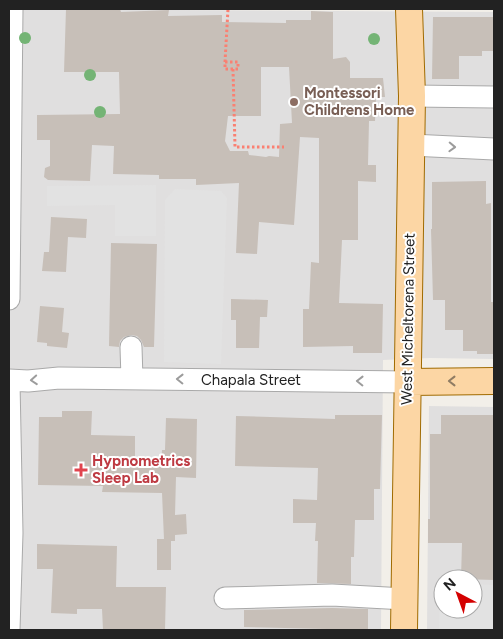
<svg xmlns="http://www.w3.org/2000/svg" width="503" height="639" font-family="Figtree,sans-serif">
<style>
.residential{fill:#e0dfdf;fill-rule:evenodd}
.parking{fill:#e2e2e2}
.building{fill:#c7bfb8;fill-rule:evenodd}
.lines{fill:none;stroke-linecap:round;stroke-linejoin:round}
.minor-casing{stroke:#a9a9a9;stroke-width:23}
.major-casing{stroke:#a06b00;stroke-width:28}
.path{stroke:#fa8072;stroke-width:3;stroke-dasharray:2.5 2.5;stroke-linecap:butt}
.minor{stroke:#fff;stroke-width:21}
.major{stroke:#fcd6a4;stroke-width:26}
.tree{fill:#74b475}
.oneway{stroke:#9c9c9c}
.oneway2{stroke:#8f7c63}
.education-dot{fill:#8d6e63;stroke:#fff;stroke-width:2}
.health-dot{fill:#e0444e;stroke:#fff;stroke-width:2}
.labels{text-anchor:middle;dominant-baseline:central;stroke-width:4;stroke-linejoin:round;paint-order:stroke}
.education-label{font-size:15px;font-weight:bold;fill:#785e54;stroke:#fff;text-anchor:start}
.street-label{font-size:15px;fill:#222;stroke:#fff}
.health-label{font-size:15px;font-weight:bold;fill:#be3a42;stroke:#fff;text-anchor:start}
</style>
<rect width="100%" height="100%" fill="#f2efe9"/>
<path class="residential" d="M9,9l485,3v347l-64,-1 -47,2 -2,270h-372z
M429,406l65,1v223h-67zM443,579h30v30h-30z"/>
<path class="parking" d="M156,185v51h-41v-31l-68,1v-20z
M175,189l46,2 6,7 -6,166 -57,-2 1,-162z
M440,584h3v25h30v-25l21,1v45h-55z"/>
<path class="building" d="M66,9h54l1,3 48,-2 -1,6 54,-1v7l64,1v-3h25v-9l22,1v47l13,-2 4,5v16h33l2,19h-9l-1,24h-6l-1,44h8v17l-18,-1v59h-16l-3,63 44,1 -1,49h-29v-7l-50,1v-38h6l2,-47 8,1v-125l-19,-1 -6,88 -35,-3 -2,32 -21,-1 3,-70 -43,2v-6h-37v-4l-46,-1 1,-28 -22,-1 -2,36 -42,-1 -4,-3 1,-9 5,-2v-26h-13v-25l83,-1 -1,-42h-55zM261,67h28l3,56 -12,1 -1,33 -10,-1 -3,1 -17,-2 -1,-4h-18l-5,-10 3,-25h33z
M433,17h61v34h-12v5h-23v23h-27z
M486,181v23l5,-1v99h3v52h-17v-3h-14v-21h-18v-30h-12l-2,-71h1v-47z
M51,217l36,2 -1,19 -18,-1 -2,35 -24,-1 2,-19h5z
M111,243l46,1 -3,103h-10l-3,-7 -4,-4 -6,-1 -7,2 -4,4 -1,6 -10,-1z
M231,299l37,1 -1,17h-7l-1,31h-23v-28h-5z
M40,306l24,2 -2,24 7,1 -2,15 -20,-2v-3l-10,-1z
M62,411h30l-1,24 44,1v30h26l1,-16h3l1,-32 31,1 -1,59 -20,-1 -1,38 11,-1 1,20 -12,1v6h-4v29h-14v-31h7l-2,-46 -60,-1 1,-6 -65,-1 1,-68h23z
M335,415h47l-2,74h-6v31h-19l-1,37h-3v27l-34,-1 1,-42h-3l1,-18h-23v-24l24,1 1,-32 -83,-2 1,-50 99,3z
M441,415h53v165l-33,-1 1,-36h-34v-24h2v-85h11z
M37,544l80,2 -1,41h50l-1,43h-62l-1,-21h-25v5l-26,-1 2,-44h-16z
M332,608l36,1v21l-124,-3v-17z"/>
<g class="lines">
<defs>
<path id="minor" d="M412,96l82,1
M411,145l83,4
M9,299l3,-290
M131,347l1,32
M9,380l19,1 31,-3 350,4
M9,382l3,151 -3,97
M225,598l107,-3 73,4"/>
<path id="major" d="M409,382l85,-1
M404,630l8,-534 -3,-87"/>
</defs>
<use href="#minor" class="minor-casing"/>
<use href="#major" class="major-casing"/>
<path class="path" d="M225,62l3,-53
M225,62h13v7h-13z
M233,69l2,78h49"/>
<use href="#minor" class="minor"/>
<use href="#major" class="major"/>
</g>
<g class="tree">
<circle cx="25" cy="38" r="6"/>
<circle cx="374" cy="39" r="6"/>
<circle cx="90" cy="75" r="6"/>
<circle cx="100" cy="112" r="6"/>
</g>
<defs><path id="oneway-chevron" d="M-2-3.5L2.5 0L-2 3.5" fill="none" stroke-width="1.6" stroke-linecap="round" stroke-linejoin="round" transform="scale(1.25)"/></defs>
<g class="oneway">
<use href="#oneway-chevron" transform="translate(452 147) rotate(2)"/>
<use href="#oneway-chevron" transform="translate(180 379) rotate(-179)"/>
<use href="#oneway-chevron" transform="translate(34 380) rotate(176)"/>
<use href="#oneway-chevron" transform="translate(360 381) rotate(-179)"/>
</g>
<use class="oneway2" href="#oneway-chevron" transform="translate(452 381) rotate(180)"/>
<circle class="education-dot" cx="294" cy="102" r="5"/>
<path class="health-dot" d="M78.5 462.5h5v5h5v5h-5v5h-5v-5h-5v-5h5z"/>
<g class="labels">
<g class="education-label">
<text x="304" y="93">Montessori<tspan x="304" dy="17">Childrens Home</tspan></text>
</g>
<g class="street-label">
<text transform="translate(408 319) rotate(-89)">West Micheltorena Street</text>
<text x="251" y="380">Chapala Street</text>
</g>
<g class="health-label">
<text x="92" y="461">Hypnometrics<tspan x="92" dy="17">Sleep Lab</tspan></text>
</g>
</g>
<rect width="503" height="639" fill="none" stroke="#222222" stroke-width="20"/>
<g transform="translate(458 594) rotate(319)"><circle r="24" fill="#ffffff" stroke="#a7a7a7"/>
<path d="M0-4L9 19L0 12L-9 19Z" fill="#d40000"/>
<text y="-8" font-size="14" font-weight="bold" text-anchor="middle" fill="#222222">N</text>
</g>
</svg>
